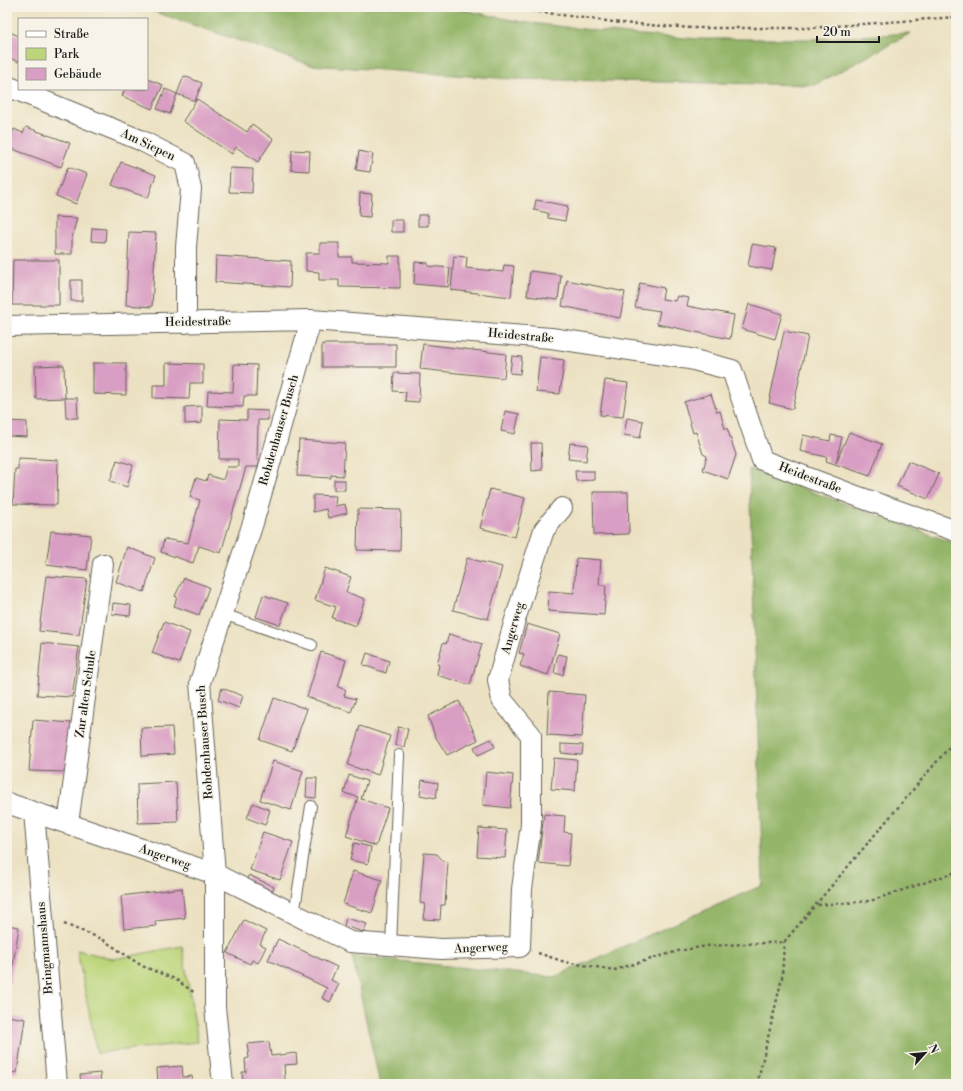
<svg xmlns="http://www.w3.org/2000/svg" width="963" height="1091" font-family="'Libre Bodoni',serif">
<style>
.green{fill:#bcd57a;stroke:#6c784b}
.forest{fill:#95b66a;stroke:#586943}
.building{fill:#d99ec3}
.lines{fill:none;stroke-linecap:round;stroke-linejoin:round}
.lane-casing{stroke:#656156;stroke-width:12}
.street-casing{stroke:#656156;stroke-width:22}
.path{stroke:#656156;stroke-width:2.5;stroke-dasharray:3 3;stroke-linecap:butt}
.lane{stroke:#fff;stroke-width:10}
.street{stroke:#fff;stroke-width:20}
.labels{text-anchor:middle;dominant-baseline:central;stroke-width:3;stroke-linejoin:round;paint-order:stroke}
.street-label{font-size:12px;fill:#1c1c1c;stroke:#f7f3e8}
</style>
<rect width="100%" height="100%" fill="#f7f3e8"/>
<filter id="ink" filterUnits="userSpaceOnUse"><feTurbulence type="fractalNoise" baseFrequency=".025" numOctaves="2"/><feDisplacementMap in="SourceGraphic" scale="8" xChannelSelector="R" yChannelSelector="G"/><feConvolveMatrix kernelMatrix="1 2 1 2 8 2 1 2 1" color-interpolation-filters="sRGB"/></filter>
<filter id="wash" filterUnits="userSpaceOnUse"><feTurbulence type="fractalNoise" baseFrequency=".012" numOctaves="4" result="noise"/><feDisplacementMap in="SourceGraphic" scale="16" xChannelSelector="R" yChannelSelector="G"/><feGaussianBlur stdDeviation="0.9" result="paint"/><feColorMatrix in="noise" values="0 0 0 0 0 0 0 0 0 0 0 0 0 0 0 0 0 1.4 0 .05"/><feComposite in="paint" operator="in"/></filter>
<g filter="url(#wash)">
<rect width="100%" height="100%" fill="#ece2c3"/>
<path class="green" d="M182,946l16,96 -101,11 -20,-103 37,9z"/>
<path class="forest" d="M140,7h309l73,15 105,12 74,5h113l97,-6 -96,52 -303,-6 -201,-14z
M749,469l207,75v540h-576l-28,-128 202,21 209,-92z"/>
<g id="blocks">
<path class="building" d="M7,31l12,5v26l-12,-5z
M184,76l18,7 -7,18 -18,-7z
M147,79l16,6 -11,24 -30,-13 3,-7h22z
M165,89l12,5 -7,20 -13,-5z
M197,99l50,33 5,-8 21,15 -15,23 -22,-15 -4,7 -49,-33z
M26,127l44,16 -9,24 -51,-19 -3,9v-10l7,-18 9,4z
M292,150l18,1 -1,20 -18,-1z
M359,151l14,3 -3,18 -14,-2z
M121,162l35,13 -8,23 -36,-13z
M68,167l19,7 -11,30 -20,-8z
M230,168l23,1 -1,24 -23,-1z
M360,193l12,1 -2,23 -11,-1z
M536,200l32,6 -3,15 -17,-3v-5l-14,-3z
M418,215h10v11h-10z
M55,217l22,1 -5,19v17h-17z
M391,220h12v12h-12z
M92,228l14,1 -1,13 -14,-1z
M129,232l27,1 -4,74 -26,-2z
M320,243h19v14h13v5l37,1v-7h11v32l-61,-1v-7h-20v-8l-13,-1v-18h14z
M752,244l24,4 -4,22 -24,-4z
M216,256l75,5 -1,26 -75,-5z
M454,256l13,1 -1,11 37,4 1,-7 10,1 -3,31 -60,-7z
M13,260h46v45h-47z
M415,262l13,1v3l22,2 -2,19 -34,-3z
M530,271l31,4 -3,25 -31,-4z
M71,280h11v21h-11z
M567,280l58,12 -5,26 -58,-12z
M640,283l24,5 -2,11 13,2 2,-5 12,2 -2,8 47,9 -4,24 -73,-15 3,-13 -25,-4z
M749,304l33,10 -7,25 -33,-10z
M784,331l24,5 -15,73 -24,-6z
M322,344h74v23h-74z
M423,344l83,10 -2,24 -84,-9z
M512,356l10,1 -2,17 -10,-1z
M540,357l24,3 -4,34 -24,-2z
M93,363h33v32l-33,-1z
M166,363l37,1v19h-13l-1,16 -36,-1v-13h13z
M234,364l23,1 -1,31h-12l-1,11 -36,-1 1,-15 25,1z
M64,365l1,33 -29,1 -1,-33z
M394,373l26,1 -1,28 -14,-1 1,-9 -13,-1z
M605,380l23,3 -5,34 -23,-2z
M711,394l6,18 3,-1 5,18 2,-1 9,27 -8,24 -25,-9 4,-14 -4,-2 -7,-22 -3,1 -9,-31z
M65,398h12l1,20h-12z
M202,406v17l-17,1v-17z
M247,410l21,1v9h-10l-1,40h3v7h-14l-25,86 -22,-7 -6,17 -32,-11 3,-13 24,4 12,-43 -10,-3 6,-19 10,3 2,-6 15,5 4,-13h11v-8h-19l1,-40 27,1z
M505,411l14,3 -4,20 -14,-3z
M627,418l16,3 -3,17 -16,-3z
M7,421l20,1v15l-20,-1z
M849,432l33,12 -12,32 -44,-15 1,-4 -27,-6 3,-16 27,6 1,-6 11,2 -6,26z
M299,440l46,3 -2,33 -12,-1v3l-34,-2z
M531,443h10l1,27 -10,1z
M570,443l18,2 -2,16 -18,-2z
M18,458l40,2 -1,45 -44,-1 2,-35h3z
M117,460l16,5 -6,22 -17,-6z
M908,461l31,13 -11,25 -31,-13z
M575,471h19v9l-18,1z
M334,480h11v10h-11z
M490,489l35,9 -10,39 -35,-9z
M593,492h35l1,42 -35,1z
M313,495l23,1 -1,10 10,-2 2,9 -19,5 -2,-9 -13,3z
M358,509l43,1 -1,41 -43,-1z
M51,531l40,4 -4,35 -41,-5z
M127,547l28,11 -11,34 -28,-10z
M467,558l35,9 -14,52 -35,-9z
M576,558l25,2 -2,25h7l-2,30 -56,-4 1,-20 25,2z
M325,568l26,9 -5,15 19,7 -9,27 -24,-8 4,-11 -21,-7z
M46,576l41,3 -8,56 -40,-4z
M184,578l25,9 -10,28 -25,-9 3,-9 -2,-1z
M263,595l25,8 -8,22 -24,-8z
M113,603l18,2 -1,11 -18,-2z
M164,622l26,10 -11,31 -27,-10z
M527,624l33,10 -12,41 -28,-9 4,-12 -5,-1z
M449,634l33,10 -12,41 -33,-10 2,-10 -2,-1 6,-21 3,1z
M42,643l37,4 -7,50 -35,-2z
M321,652l25,8 -8,27 8,3 -2,6 12,3 -5,13 -44,-15z
M367,653l22,8 -3,12 -23,-8z
M558,654l9,2 -4,19 -9,-2z
M222,688l21,8 -4,12 -21,-8z
M549,692l36,3 -3,42 -35,-2z
M274,698l33,11 -15,42 -32,-11z
M459,701l19,39 -31,15 -12,-19 -7,-20z
M33,720l39,3 -4,49 -39,-1z
M360,726l30,10 -12,39 -30,-10z
M172,727l2,27 -32,2 -1,-28z
M398,727l10,2 -4,18 -9,-2z
M491,739l4,8 -17,8 -4,-8z
M561,744l22,1 -1,10 -21,-2z
M554,758l23,2 -2,31 -24,-2z
M273,761l30,10 -12,39 -31,-10z
M486,772l27,3 -3,33 -27,-3z
M349,775l18,6 -6,18 27,9 -12,38 -30,-10 12,-39 -14,-4z
M307,778h10l-1,20 -10,-1z
M422,780l16,3 -2,15 -16,-3z
M176,782l2,40 -40,1 -1,-39z
M253,803l17,7 -5,15 -18,-7z
M544,814l21,2 -1,16 7,1 -3,33 -30,-3z
M479,828l28,2 -2,28 -28,-2z
M263,832l30,10 -13,38 -30,-10z
M354,843l17,4 -3,17 -18,-4z
M424,853l13,1 6,7 5,1 -3,43h-4l-1,15 -17,-1 2,-15 -5,-1z
M353,871l29,9 -10,33 -29,-9z
M249,875l25,12 -4,8 -25,-12z
M182,888l3,30 -30,3 1,5 -32,3 -3,-33z
M346,918l21,6 -3,8 -20,-6z
M244,920l22,11 -6,13 6,3 -8,16 -6,-3 -2,4 -23,-11z
M7,925l12,2 -9,56h-3z
M278,939l59,28 -6,13 8,4 -9,18 -8,-4 5,-10 -59,-28z
M7,1016l18,3 -8,54 -10,-2z
M269,1042l2,14 25,-3 1,11 -13,1 1,15 -20,2v2h-22l-1,-12h4l-1,-13 4,-1 -2,-14z
M182,1066l1,11 9,-1 1,8h-35l-1,-16z
M100,1073l1,11h-20l-1,-9z"/>
</g>
</g>
<g filter="url(#ink)">
<use href="#blocks" fill-opacity="0" stroke="#656156" stroke-width="1"/>
<g class="lines">
<defs>
<path id="lane" d="M223,614l89,31
M294,915l17,-109
M391,946l8,-191"/>
<path id="street" d="M7,86l133,54 45,23 6,26 -5,58v76
M7,326l304,-6 240,18 139,21 42,11 30,90 97,37 97,34
M7,803l208,71 135,68 91,7 79,-2 2,-58 9,-64v-90l-29,-35 -4,-20 17,-60 29,-90 18,-22
M34,812l23,272
M68,824l35,-260
M223,1084l-8,-77v-133l-15,-192 53,-159 58,-203"/>
</defs>
<use href="#lane" class="lane-casing"/>
<use href="#street" class="street-casing"/>
<path class="path" d="M503,7l118,16 71,5h117l147,-11
M818,905l52,-4 86,-29
M64,924l38,15 40,27 33,13 20,14
M538,953l27,9 49,8 64,-19 29,-5 77,-4 172,-203
M757,1084l25,-106 2,-36"/>
<use href="#lane" class="lane"/>
<use href="#street" class="street"/>
</g>
</g>
<g class="labels">
<g class="street-label">
<text transform="translate(148 145) rotate(25)">Am Siepen</text>
<text transform="translate(198 322) rotate(-1)">Heidestraße</text>
<text transform="translate(521 336) rotate(5)">Heidestraße</text>
<text transform="translate(279 430) rotate(-74)">Rohdenhauser Busch</text>
<text transform="translate(810 478) rotate(21)">Heidestraße</text>
<text transform="translate(513 628) rotate(-74)">Angerweg</text>
<text transform="translate(86 694) rotate(-82)">Zur alten Schule</text>
<text transform="translate(205 742) rotate(-94)">Rohdenhauser Busch</text>
<text transform="translate(165 857) rotate(19)">Angerweg</text>
<text transform="translate(45 948) rotate(-95)">Bringmannshaus</text>
<text transform="translate(481 948) rotate(-2)">Angerweg</text>
</g>
</g>
<rect width="963" height="1091" fill="none" stroke="#f7f3e8" stroke-width="24"/>
<rect x="18" y="18" width="130" height="72" fill="#f7f3e8" stroke="#9f9d96"/>
<rect x="26" y="31" width="20" height="6" fill="#ffffff" stroke="#9f9d96"/>
<text x="54" y="38" font-size="12" fill="#1c1c1c">Straße</text>
<rect x="26" y="48" width="20" height="12" fill="#bcd57a" stroke="#9f9d96"/>
<text x="54" y="58" font-size="12" fill="#1c1c1c">Park</text>
<rect x="26" y="68" width="20" height="12" fill="#d99ec3" stroke="#9f9d96"/>
<text x="54" y="78" font-size="12" fill="#1c1c1c">Gebäude</text>
<g transform="translate(925 1053) rotate(63)" stroke="#f7f3e8" stroke-width="3" paint-order="stroke">
<path d="M0-3L7 15L0 10L-7 15Z" fill="#1c1c1c"/>
<text y="-6" font-size="11" font-weight="bold" text-anchor="middle" fill="#1c1c1c">N</text>
</g>
<path d="M817 36v6h62v-6" fill="none" stroke="#1c1c1c" stroke-width="2"/>
<text x="823" y="36" font-size="12" fill="#1c1c1c" stroke="#f7f3e8" stroke-width="3" paint-order="stroke">20 m</text>
</svg>
